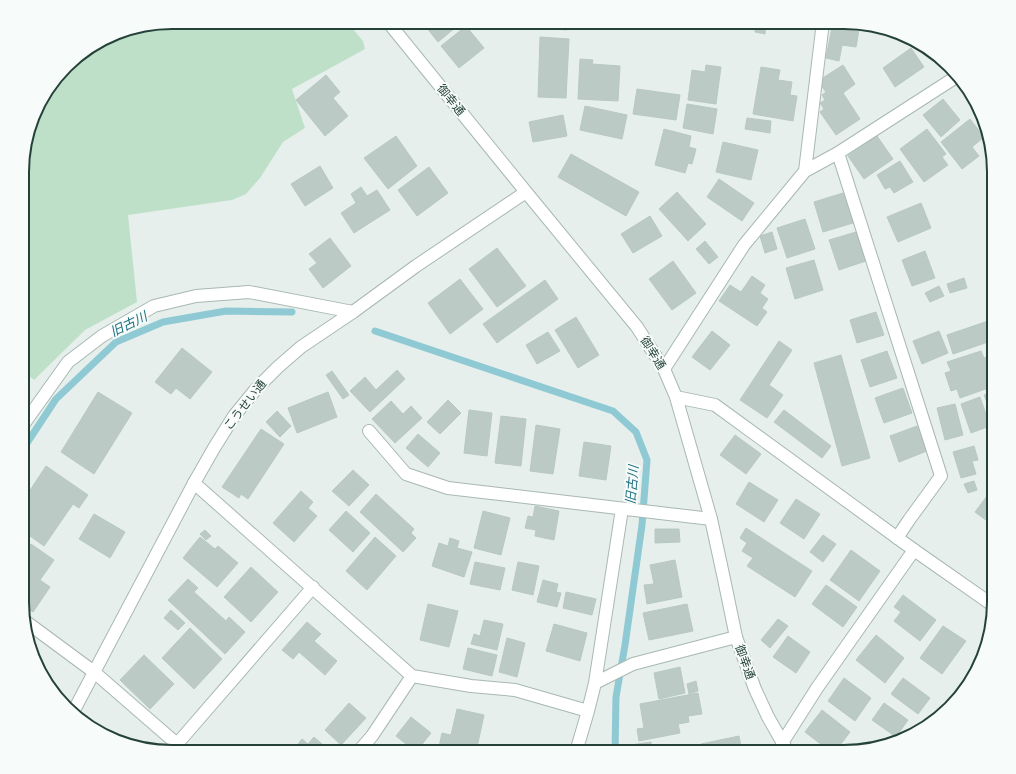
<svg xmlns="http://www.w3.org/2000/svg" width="1016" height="774" font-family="'Alegreya Sans','Noto Sans JP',sans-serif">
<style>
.green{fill:#bfe0c8}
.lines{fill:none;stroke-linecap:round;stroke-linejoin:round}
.stream{stroke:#8ec9d4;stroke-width:7}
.building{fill:#bbcac4;stroke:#b8c9c2}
.minor-casing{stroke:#a8b8b2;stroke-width:14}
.tertiary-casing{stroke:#a8b8b2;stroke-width:14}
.minor{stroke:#fff;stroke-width:12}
.tertiary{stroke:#fff;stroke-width:12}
.labels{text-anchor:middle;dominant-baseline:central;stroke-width:4;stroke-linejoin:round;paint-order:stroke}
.street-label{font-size:12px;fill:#24423a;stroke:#f7fbf9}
.water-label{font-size:13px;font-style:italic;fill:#1c6f80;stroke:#f7fbf9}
.rim{fill:none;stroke:#24423a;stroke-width:2}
</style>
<rect width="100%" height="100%" fill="#e6efeb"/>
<path class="green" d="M172,22h175l16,19 2,8 -73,40 13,39 -22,14 -23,36 -14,16 -14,6 -104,15 9,87 -52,28 -51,50 -11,-9v-219l19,-55 31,-38 51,-29z"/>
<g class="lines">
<path class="stream" d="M375,331l238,80 23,21 11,28 -5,65 -17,120 -9,52 -1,55
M23,449l33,-50 60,-57 47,-20 63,-11 66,1"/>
</g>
<path class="building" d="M422,22h40l-24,20z
M545,22h23l-1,8 -22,-2z
M755,22h11l-1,12 -10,-2z
M769,22h21l-1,6 -20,-2z
M833,22h20l7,2 -4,23 -14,-2 -3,16 -13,-3z
M466,26l18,22 -25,20 -18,-22z
M540,37l29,2 -3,59 -28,-1z
M911,48l13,19 -29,20 -12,-19z
M580,59l13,1 -1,4 28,2 -2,35 -40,-2z
M706,65l15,2 -5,37 -28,-4 4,-30 13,2z
M843,65l12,19 -12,9 17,26 -24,16 -16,-23 4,-3 -4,-6 5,-3 -3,-5 4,-3 -8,-11z
M761,67l19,3 -2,10 14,2 -2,13 7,1 -4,25 -40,-7z
M326,75l14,17 -7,6 15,18 -23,20 -29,-36z
M637,89l43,6 -4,25 -43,-6z
M943,99l17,21 -19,17 -18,-22z
M687,104l30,5 -4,25 -30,-6z
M585,106l42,9 -5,24 -42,-9z
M563,115l4,21 -34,6 -4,-20z
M747,118l24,3 -1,12 -25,-4z
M970,119l14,18 -12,10 7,9 -17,13 -21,-27z
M664,129l27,7 -2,11 7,2 -4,15 -4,-1 -3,10 -30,-8z
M927,129l19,25 -4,3 6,8 -24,17 -24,-33z
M396,136l21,30 -29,23 -24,-31z
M877,136l16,23 -29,20 -16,-23z
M723,142l35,8 -7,30 -35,-8z
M571,154l68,38 -13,24 -68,-39z
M900,161l13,21 -19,11 -4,-6 -5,2 -8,-14z
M320,166l13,22 -28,18 -14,-22z
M429,167l19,26 -31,23 -19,-26z
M719,179l35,24 -12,18 -35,-24z
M361,187l6,9 10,-6 13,20 -36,23 -13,-20 15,-10 -5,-9z
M677,192l29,32 -18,17 -29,-32z
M843,193l10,30 -30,9 -9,-30z
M921,203l10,25 -33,14 -11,-25z
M650,216l12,20 -29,17 -12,-19z
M805,219l10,30 -28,9 -10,-30z
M772,232l5,17 -12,4 -5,-17z
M856,232l10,29 -27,9 -10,-30z
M330,238l21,28 -28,22 -14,-19 8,-6 -8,-9z
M705,241l13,16 -9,7 -13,-15z
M497,248l29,38 -29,21 -28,-38z
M925,251l10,27 -23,8 -10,-26z
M814,260l9,30 -28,9 -9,-31z
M673,261l23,32 -24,17 -23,-31z
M752,276l13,9 -5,8 8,6 -6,9 5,4 -10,14 -38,-25 11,-16 11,7z
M964,278l3,10 -17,5 -3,-9z
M460,279l23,30 -33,25 -22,-31z
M545,280l13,19 -61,44 -14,-19z
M939,286l5,10 -14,6 -5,-9z
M876,312l8,23 -27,8 -7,-23z
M576,317l23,38 -21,13 -23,-38z
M994,319v21l-41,14 -6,-19z
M712,331l18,14 -20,25 -18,-13z
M939,331l9,22 -26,11 -9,-23z
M548,332l12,19 -23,13 -11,-19z
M779,341l13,9 -23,35 14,10 -16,23 -27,-18z
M182,348l30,24 -22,27 -14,-11 -5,6 -16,-12z
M887,351l10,27 -27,9 -9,-27z
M981,351l3,7 9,-3 1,31 -34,12 -3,-9 -6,2 -6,-18 6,-2 -4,-9z
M841,355l29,103 -28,8 -28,-103z
M397,370l8,9 -35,33 -20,-21 15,-14 11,13z
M332,371l17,24 -6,4 -17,-24z
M903,388l9,25 -28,10 -9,-25z
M98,392l34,21 -38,61 -33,-22z
M328,392l9,25 -40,16 -9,-25z
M994,392v29l-10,-26z
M980,397l10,29 -19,7 -10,-29z
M448,400l13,13 -21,21 -13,-12z
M391,401l12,13 8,-8 11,12 -27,25 -23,-24z
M955,404l8,31 -18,5 -8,-32z
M469,410l23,3 -5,43 -23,-3z
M784,410l47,36 -9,12 -48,-36z
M277,411l14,15 -11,11 -14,-15z
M501,416l25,3 -5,47 -26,-3z
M536,425l24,4 -7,45 -23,-3z
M917,426l10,25 -28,11 -9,-26z
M261,429l23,15 -36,55 -7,-5 -2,4 -17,-11z
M418,434l22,19 -12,14 -22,-19z
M735,435l26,19 -15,20 -26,-19z
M584,442l27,4 -5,34 -27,-4z
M974,446l4,14 -6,1 4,13 -15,4 -8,-26z
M994,459v18l-8,-5z
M46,466l42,29 -9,13 -6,-4 -29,42 -21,-15v-30z
M353,470l16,15 -20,21 -17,-15z
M974,481l3,9 -9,3 -4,-9z
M749,482l29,18 -14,22 -28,-18z
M301,491l12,11 -5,6 9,8 -23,26 -21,-19z
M376,494l38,35 -3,4 5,5 -13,14 -43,-40z
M987,496l7,5v25l-19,-14z
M796,499l24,15 -16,25 -24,-16z
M535,506l24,5 -5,29 -19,-4 1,-6 -11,-2 3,-12 5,1z
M346,511l24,22 -17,19 -24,-22z
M483,511l27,7 -9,37 -27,-7z
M94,514l31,18 -15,26 -31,-19z
M746,528l66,43 -17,26 -48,-31 6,-8 -11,-7 5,-8 -7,-5z
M655,529h24l1,13 -25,1z
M205,530l6,6 -5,4 -6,-6z
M823,535l13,9 -13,18 -13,-10z
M200,537l15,12 3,-3 20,17 -21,24 -34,-29z
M375,537l21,19 -29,34 -21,-19z
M450,538l9,3 -2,7 15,4 -8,25 -32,-11 7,-23 9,3z
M31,544l23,16 -14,20 10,7 -17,25 -11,-7v-48z
M851,550l29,21 -21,30 -29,-21z
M675,560l7,37 -35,7 -3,-19 10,-1 -4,-19z
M475,562l30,6 -5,22 -30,-6z
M518,562l21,4 -6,29 -21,-5z
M251,567l27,25 -27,30 -27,-25z
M188,579l10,9 -4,4 32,29 3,-4 16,15 -20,22 -57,-54z
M543,580l15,4 -2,8 5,1 -4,14 -20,-5z
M826,585l31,22 -14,20 -31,-23z
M566,592l30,7 -4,16 -29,-7z
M903,595l33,25 -16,21 -26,-20 7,-9 -7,-5z
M428,604l30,7 -9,36 -29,-7z
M687,604l6,27 -44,9 -6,-27z
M171,610l14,13 -7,7 -14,-12z
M778,619l10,7 -18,22 -9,-8z
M484,620l19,4 -6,26 -26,-6 3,-10 6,2z
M307,622l14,12 -7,7 23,20 -12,14 -26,-23 -6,7 -11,-9z
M554,624l33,9 -7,28 -34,-10z
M943,626l23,15 -24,33 -22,-16z
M190,628l32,31 -28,30 -32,-31z
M876,635l28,23 -19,25 -29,-23z
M788,636l22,16 -14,21 -23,-16z
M507,638l18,5 -8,34 -18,-5z
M468,648l29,7 -5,21 -29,-7z
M144,655l30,29 -24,25 -30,-29z
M680,667l5,26 -26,6 -5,-26z
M844,678l27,20 -16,23 -27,-20z
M903,678l27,20 -12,16 -27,-20z
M696,681l2,10 -9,3 -2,-10z
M698,693l4,21 -14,2 1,6 -11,2 2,9 -41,8 -2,-12 7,-1 -4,-24z
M349,703l17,15 -25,27 -16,-15z
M884,703l24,17 -12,17 -24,-17z
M457,709l27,6 -8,37h-14l-23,-5 3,-14 9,2z
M822,710l28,22 -15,20h-4l-26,-20z
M411,717l20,16 -15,19 -20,-16z
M739,736l3,16h-39l-2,-8z
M314,737l17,15h-39l10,-13 6,5z
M651,742l1,10h-20l-1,-7z
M385,745l8,7h-14z"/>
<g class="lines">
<defs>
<path id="minor" d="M838,153l103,323 -32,44 -12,18
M805,171l18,-149
M664,369l80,-124 61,-74 33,-18 118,-76
M23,425l45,-63 34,-26 52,-30 42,-10 53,-4 104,20
M369,431l37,43 42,14 263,31
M194,483l218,193
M25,621l69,51 83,72 136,-157
M595,683l27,-174
M782,743l35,-55 97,-138
M358,752l14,-16 40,-60 59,10 44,4 73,21
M576,752l12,-41 7,-28 38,-19 103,-27"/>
<path id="tertiary" d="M388,22l138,170 111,135 27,42 12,28 35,122 13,60 12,58 19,52 13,28 20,35
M676,397l39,8 199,145 80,56
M72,714l122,-231 20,-35 20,-32 22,-27 22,-22 23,-20 52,-35 63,-46 110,-74"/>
</defs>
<use href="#minor" class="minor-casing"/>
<use href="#tertiary" class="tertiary-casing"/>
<use href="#minor" class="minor"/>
<use href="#tertiary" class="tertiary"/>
</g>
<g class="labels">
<g class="street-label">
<text transform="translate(451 100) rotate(51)">御幸通</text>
<text transform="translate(653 353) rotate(58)">御幸通</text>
<text transform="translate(245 405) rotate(-52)">こうせい通</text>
<text transform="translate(745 662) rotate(70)">御幸通</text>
</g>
<g class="water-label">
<text transform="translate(129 325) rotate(-26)">旧古川</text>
<text transform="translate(633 485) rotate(-85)">旧古川</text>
</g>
</g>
<path d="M0 0H1016V774H0ZM172 29H844A143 143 0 0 1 987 172V602A143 143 0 0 1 844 745H172A143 143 0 0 1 29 602V172A143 143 0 0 1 172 29Z" fill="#f7fbf9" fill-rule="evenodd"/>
<path class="rim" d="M172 29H844A143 143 0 0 1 987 172V602A143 143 0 0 1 844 745H172A143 143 0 0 1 29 602V172A143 143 0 0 1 172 29Z"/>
</svg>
